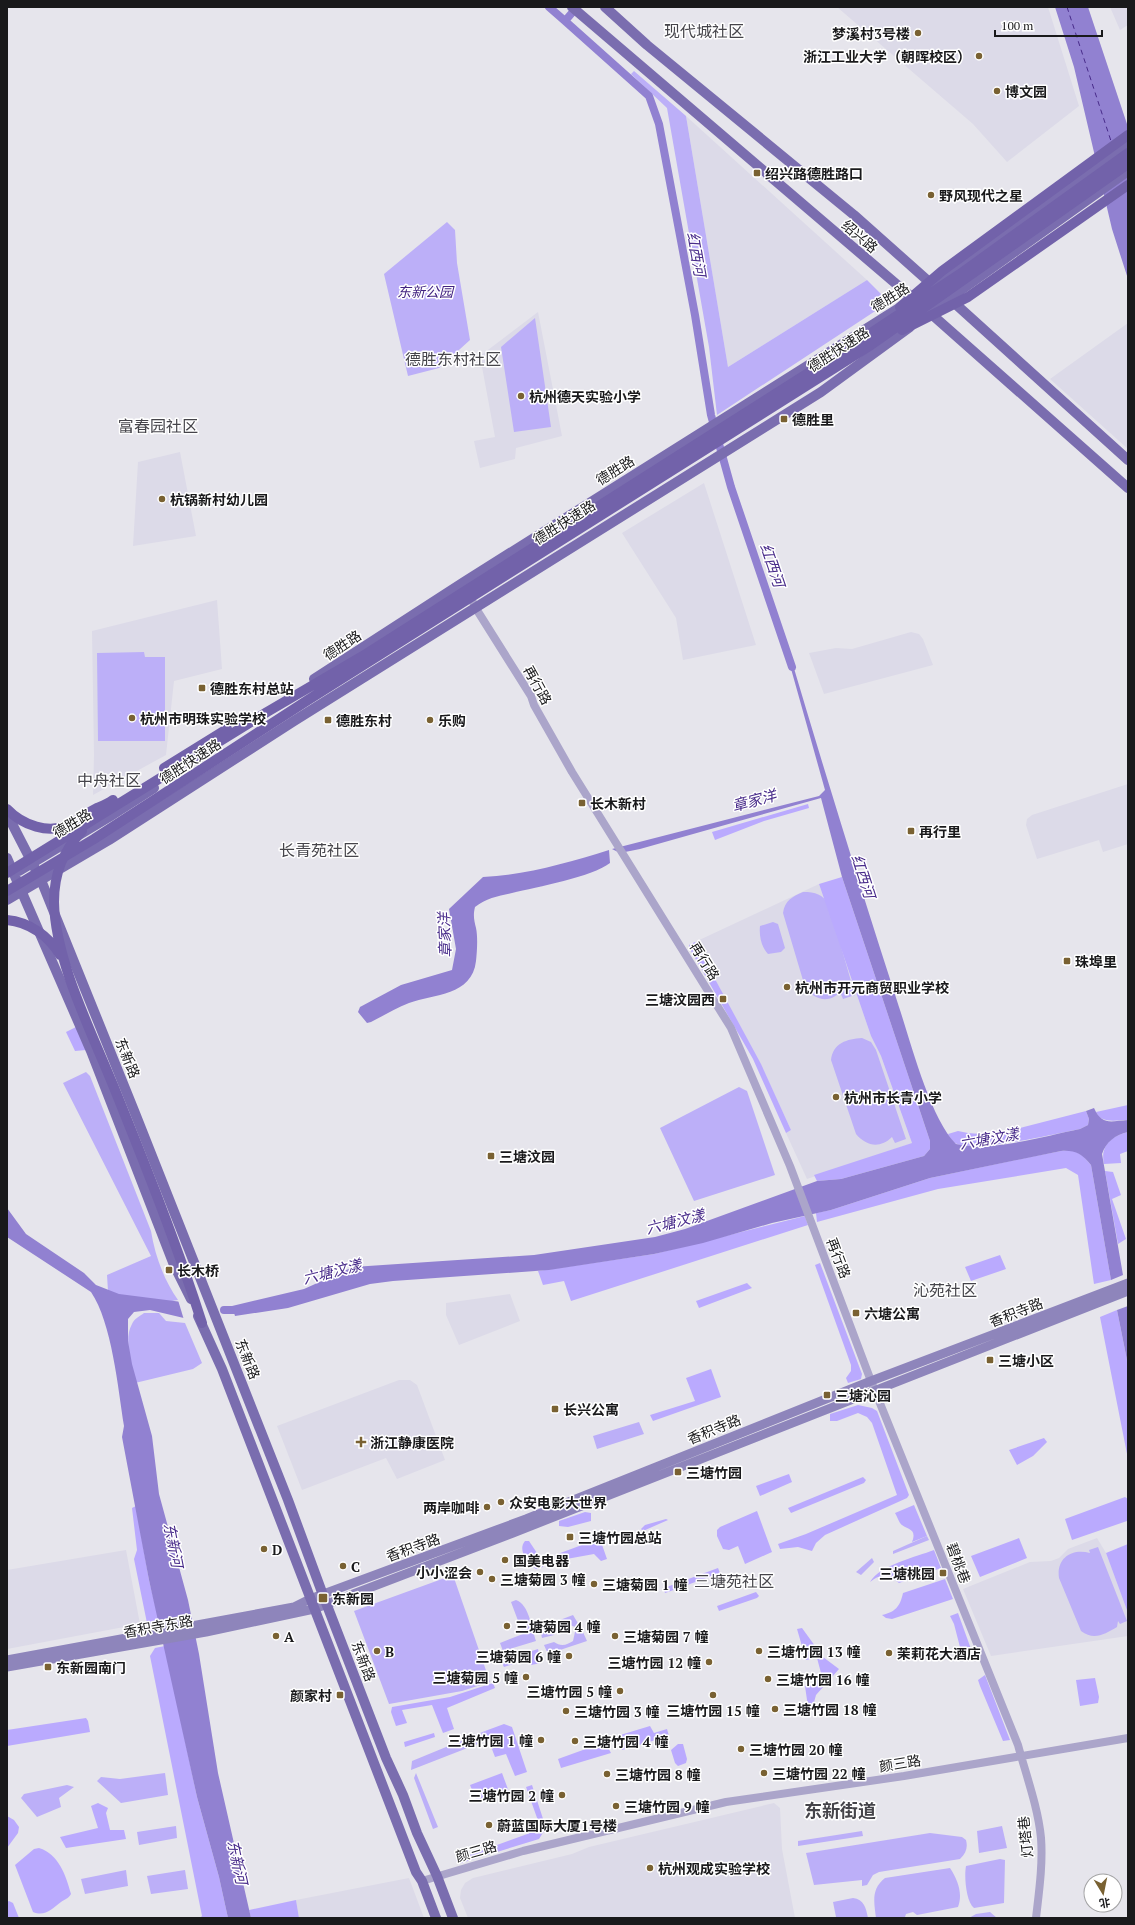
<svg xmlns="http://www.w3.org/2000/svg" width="1135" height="1925" font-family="'PT Serif','Noto Sans SC',serif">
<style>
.built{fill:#dcdae8}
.green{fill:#bcaff8}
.forest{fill:#baaafe}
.water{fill:#9181d1}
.pier{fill:#e6e5ec}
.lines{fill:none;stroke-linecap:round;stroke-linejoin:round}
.canal{stroke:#9181d1;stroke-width:8}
.ferry{stroke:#482b8a;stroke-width:1;stroke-dasharray:5 4;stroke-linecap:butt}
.tertiary{stroke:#aba5ca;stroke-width:8}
.secondary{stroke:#8e85bb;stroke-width:9}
.primary{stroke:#7a6daf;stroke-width:10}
.trunk{stroke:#7262aa;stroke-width:10}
.poi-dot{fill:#796132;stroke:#fff;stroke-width:1.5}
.labels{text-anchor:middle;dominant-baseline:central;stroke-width:3;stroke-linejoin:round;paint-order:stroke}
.poi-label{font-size:14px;font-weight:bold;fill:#19191b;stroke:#fff;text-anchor:start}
.street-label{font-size:14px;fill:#19191b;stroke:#fff}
.park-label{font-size:14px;font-style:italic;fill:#412280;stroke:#fff}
.water-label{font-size:15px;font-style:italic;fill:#482b8a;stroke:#fff}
.quarter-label{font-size:16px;fill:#45444a;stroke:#fff}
.district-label{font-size:18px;font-weight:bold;fill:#45444a;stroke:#fff}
</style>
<rect width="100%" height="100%" fill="#e6e5ec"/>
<path class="built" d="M837,7h211l31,99 -72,56 -34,-38z
M1110,7h18v18l-8,5z
M686,116l181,164 -139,87z
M538,312l24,124 -46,12 -1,11 -35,9 -6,-27 21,-4 -15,-81z
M1128,323v126l-78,-70z
M180,452l16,84 -63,10 5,-84z
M704,483l52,162 -73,15 -7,-42 -54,-85z
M217,600l5,69 -48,12 -8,74 -73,40 1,-40 -2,-124z
M911,632l8,2 4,5 10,26 -109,29 -15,-41 27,-5 16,1z
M1128,784v60l-25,8 -4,-12 -62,19 -11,-34 1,-6 5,-4z
M819,884l52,152 10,20 31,87 -105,36 -21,-46 5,-3 -30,-65 -66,-123z
M510,1294l10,27 -61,24 -13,-30v-12z
M399,1380h11l7,5 28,75 -48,19 -11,-21 -84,32 -25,-64z
M1097,1538l9,15 22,60v23l-137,20 -28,-67 67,-27 21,-1 8,-3 9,-9z
M126,1550l14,74 -133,25v-79z
M774,1803l6,5 2,41 13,69h-327l-8,-20 1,-8 4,-7 8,-5 99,-24 17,-7z
M409,1878l15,40h-125l-3,-18z"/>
<path class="green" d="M634,71l52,45 42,251 139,-87 22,22 -172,113 -8,-68 -42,-239 -36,-34z
M447,222l8,8 2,33 13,77 -31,28 -31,8 -24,-102z
M535,318l16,109 -37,5 -13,-85z
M144,652l1,5h20v84h-67l-1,-88z
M803,892c13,0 19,2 26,13l26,90 -12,4 -3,-7c-11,12 -26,8 -35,-5l-22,-74c2,-13 9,-16 20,-21z
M773,922l5,2 7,24 -4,4 -13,2c-7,-7 -9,-19 -8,-28z
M862,1038l9,4 5,8 30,89 -11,4 -3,-6c-12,12 -26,9 -36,-3l-25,-74c2,-17 16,-21 31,-22z
M86,1072l4,4 61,155c4,25 13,49 27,69l-12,2 -6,8 -52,-19 -1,-16 44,-19 -88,-173z
M739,1087l8,4 28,84 -81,26 -34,-73z
M144,1313h15l7,8 19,2 17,40 -9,6 -58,14c-3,-18 -12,-43 -3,-59 2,-5 8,-8 12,-11z
M639,1422l5,12 -47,15 -4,-13z
M927,1536l2,4 -36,14v-3z
M1098,1547l29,74 -7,3 -2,-3 -1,6c-12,7 -23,14 -36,4l-22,-53c-3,-20 13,-30 31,-25l-1,-3z
M872,1558l2,4 -13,13 -5,-3z
M453,1575l37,107 -28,9 -73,13 -35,-93z
M516,1600c13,4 16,29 20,41l-33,10 -3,-8 23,-9 -12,-32z
M573,1615l6,10 -4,2c-7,-3 -10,-3 -17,0l-4,8 -12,3c-2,-7 0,-13 7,-17l3,2z
M582,1630l5,11 -39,13 -4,-9 10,-3c7,5 13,3 19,-1l2,-9z
M485,1731l3,9 -77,30 1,-9z
M165,1773l3,22 -47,8 -24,-22 4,-4 19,2z
M416,1773l22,54 -5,2 -19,-51z
M67,1785l7,2 -15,11 2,9 -24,10 -16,-19 3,-4z
M176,1826l1,12 -38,7 -2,-13z
M1002,1826l5,22 -28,5 -2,-22z
M862,1831l1,5 -65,10v-5z
M930,1833l32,4 4,3c2,8 0,13 -6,19l-81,13 -6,3 -6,10 -5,1v-6l-48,5 -8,-32z
M1000,1859l5,1 -1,43 -30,5c-8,-6 -10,-32 -8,-42z
M950,1868c8,12 13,26 8,39l-41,8 -4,-3 -7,2 -1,3 -29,1c-2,-16 -5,-29 9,-40z
M126,1870l2,16 -43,8 -4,-15z
M185,1870l3,19 -37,5 -4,-18z
M853,1898c11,1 13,10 15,20h-39l7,-1 -3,-15z
M990,1912l7,6h-28l7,-4z"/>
<path class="forest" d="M808,804l1,4 -45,13 -49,19 -3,-8z
M842,877l88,264v8l-6,7 -83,23 -24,2 -3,-6 98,-32 -31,-87 -10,-20 -52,-152z
M695,942l66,122 30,66 -5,3 -33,-74 -62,-108 -2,-6z
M76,1027l10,23 -11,1 -9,-19z
M1128,1105v15c-12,0 -27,4 -32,-8z
M1086,1111l3,8 -1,6 -8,4c-22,4 -107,25 -125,14 -3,-2 -5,-6 -7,-9l10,-3 10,2 25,2z
M1128,1132v19l-8,3 1,9 -17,1c-4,-18 7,-28 24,-32z
M1073,1150l10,6 8,9 20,115 -17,4 -16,-109 -12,-7 -128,21 -121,33 -1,-9 15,-3 99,-32 100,-21 31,-6z
M1105,1171l8,1 8,23 -9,4 14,40 -8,5z
M805,1216l3,9 -237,76 -7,-20 -21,4 -5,-14 116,-17z
M1000,1255l6,14 -35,12 -6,-14z
M820,1263l42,111 -1,5 -13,4 -2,-5 5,-7v-6l-36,-100z
M747,1283l5,5 -53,20 -3,-7z
M1117,1310l11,55v94l-28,-142z
M711,1369l10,28 -68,24 -3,-6 45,-14 -9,-23z
M858,1405l14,3 5,3 32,84 -2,3 -82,37 -9,8 -4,8 -14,-4 -18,2 -2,-5 28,-10 91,-39 -25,-72 -5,-6 -9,-4 -21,8h-7v-7z
M1044,1438l3,4 -14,14 -16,9 -8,-15z
M789,1474l3,8 -32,14 -4,-10z
M863,1477l3,3 -2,3 -73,30 -3,-5z
M1125,1497l3,2 -1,22 -55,19 -7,-21z
M914,1505l13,31 -15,6c6,-15 -7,-12 -12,-19 -2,-3 -3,-7 -5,-10z
M136,1506l13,74 11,45 -10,1 -3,-3 -13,-64 3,-9 -5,-42z
M757,1511l15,41 -27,12 -7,-18 -9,4 -6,-1 -6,-13v-6l3,-3z
M585,1512l6,1v8l-23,6 -9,-1v-5z
M666,1519l2,1 -25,11 -2,-2 4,-4z
M1019,1538l8,20 -47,19 -9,-21z
M598,1539h2l7,20 -6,2 -7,-7 -33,6 -6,-5z
M525,1541h4l12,18 2,8 -7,2c-8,-5 -19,-19 -11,-28z
M1128,1544v69l-22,-60z
M934,1550l7,18 -42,15c-10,-9 -18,-10 -29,-1 10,-17 46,-25 64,-32z
M718,1568l2,5 -52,19 -3,1 -1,-3v-2z
M945,1579l8,20 -61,20 -6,-1 -4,-3c13,-3 18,-8 21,-22z
M756,1592l3,4 -2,2 -38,13 -2,-5z
M958,1613l13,36 -10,2 -7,-27 -4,-8z
M802,1628l21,29 16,12 -23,26 -3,11 -5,1 -3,-21 9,-2 7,-11 -4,-15 -11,2 -9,-31z
M165,1646l32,151 22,80 9,41h-28l2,-2 -52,-260 5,-8z
M538,1649l3,14 -10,2 -2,-6 -25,8 -3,-6z
M985,1675l25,65 -7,1 -23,-55 -2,-6z
M1095,1678l4,19 -1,6 -18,3 -4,-26z
M493,1683l2,5 -48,20 7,21 -11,4 -11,-28 -30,5 5,13 -11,3 -5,-14 1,-5 58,-10z
M86,1718l2,3 2,11 -83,14v-16z
M504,1724l8,3 15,45 -12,4 -9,-22 -11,3 -10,-26z
M650,1726l4,7 13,-4 2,7 -47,14 -5,-14z
M434,1733l1,4 -30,10 -1,-5z
M605,1742l6,11 -50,15 -3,-9z
M678,1744h5l4,15 -1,4 -8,3 -3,-3 -4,-13z
M502,1773l7,19 -32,10 -7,-17z
M532,1785l14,43 -7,11 -81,25 -2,-4 85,-31 -15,-42z
M98,1803l10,5 -2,5 4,17h14l2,9 -60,9 -6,-11 38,-9 -7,-22z
M7,1816l7,4 5,7 -1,6 -11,15z
M39,1848c20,6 27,28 32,46 -3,5 -6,5 -10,8 -9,7 -16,15 -28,10l-18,-47 19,-16z
M296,1900l3,18h-48l-2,-8z
M9,1901l4,2 6,15h-12v-16z"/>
<path class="water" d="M1055,7h33l40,120v152l-16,-50 -38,-162z
M790,655c35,118 71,235 109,352 12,36 31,111 57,137 35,8 89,-8 124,-15l8,-4 1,-6 -3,-8 8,-3c8,18 17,13 34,12v12c-13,3 -22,10 -26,22l21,121 -12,5 -20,-115c-9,-11 -16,-15 -30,-14l-131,27 -99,32 -59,13 -69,20 -49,11 -105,16 -156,11 -23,3 -82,24 -53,8 -3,-10 72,-17 49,-22 181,-12 121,-18 30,-8 132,-48 24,-2 83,-23 6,-7v-8l-88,-264 -21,-79 -181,51 -20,4 -8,-4 207,-53 6,-6 -37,-132z
M609,850l1,13c-18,14 -73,24 -98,30 -13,3 -26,5 -37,14 -2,8 -1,13 1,21 2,9 1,24 0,33 -4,35 -42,33 -67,42 -13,5 -26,13 -38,19l-4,1 -9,-11 2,-5 41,-22 51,-15 4,-21 -7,-40 34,-32c43,-2 84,-14 126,-27z
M7,1208l19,26 58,39 12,12 23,9 63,8 6,17 -38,-9 -16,2 -6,7v22l4,23 20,72 7,58 29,106 11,54 19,119 33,145h-23l-9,-41 -22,-80 -48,-217 -27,-143 2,-11c-6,-38 -12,-103 -33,-134l-84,-55z
M1128,1306v59l-11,-55z"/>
<path class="pier" d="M178,1300l6,1 6,17 -1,2h-5z"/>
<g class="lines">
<path class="canal" d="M549,7l16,14
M577,7l-12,14 84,75 10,28 36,191 16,100 20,72 61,180
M224,1310h19"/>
<path class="ferry" d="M1067,7l44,134"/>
<path class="tertiary" d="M469,593l6,14 56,89 3,9 38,67 159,256 59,138 81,215 147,364c8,30 20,62 23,93 2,26 -2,54 -5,80
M422,1881l101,-30 203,-49 178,-26 224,-38"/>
<path class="secondary" d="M7,1660l287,-53 16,-8 216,-80 345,-138 257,-98
M7,1667l199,-35 108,-23 199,-76 615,-242"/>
<path class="primary" d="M572,7l357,305 199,176
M605,7l42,38 207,170 82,73
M934,286l194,-142
M950,299l178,161
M926,315l202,-144
M314,679l150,-97 443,-279
M7,814l34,66 94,233 153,387 35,95 63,163 17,37 14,38 20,43 16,42
M7,858l84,193 83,214 17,34
M19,871l90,-54 45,-29
M7,900l102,-60 185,-119 527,-329 89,-65
M198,1316l24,53 194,503 6,9 14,37"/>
<path class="trunk" d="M900,307l42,-36 186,-136
M902,330l66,-33 160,-112
M164,768l63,-39
M7,809c15,16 42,26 63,15 9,-4 17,-11 27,-16 5,-2 11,-4 16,-8
M82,831c-19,20 -28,42 -28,71 1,58 37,129 59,183 32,79 63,157 89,238
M7,873l260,-161 99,-58 502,-319 92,-61 168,-121
M7,891l87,-52 214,-139 563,-355 257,-181
M7,920c22,2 42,16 53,35"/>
</g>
<g class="poi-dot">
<circle cx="918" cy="33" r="4"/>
<circle cx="979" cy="56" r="4"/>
<circle cx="997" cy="91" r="4"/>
<rect x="753" y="169" width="8" height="8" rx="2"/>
<circle cx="931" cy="195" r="4"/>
<circle cx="521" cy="396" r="4"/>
<rect x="780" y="415" width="8" height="8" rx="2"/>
<circle cx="162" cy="499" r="4"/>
<rect x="198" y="684" width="8" height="8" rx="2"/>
<circle cx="132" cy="718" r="4"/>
<rect x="324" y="716" width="8" height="8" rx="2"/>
<circle cx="430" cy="720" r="4"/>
<rect x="578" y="799" width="8" height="8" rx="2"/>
<rect x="907" y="827" width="8" height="8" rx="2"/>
<rect x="1063" y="957" width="8" height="8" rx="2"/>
<circle cx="787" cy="987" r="4"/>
<rect x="719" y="995" width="8" height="8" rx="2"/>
<circle cx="836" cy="1097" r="4"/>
<rect x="487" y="1152" width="8" height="8" rx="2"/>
<rect x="165" y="1266" width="8" height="8" rx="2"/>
<rect x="852" y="1309" width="8" height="8" rx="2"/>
<rect x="986" y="1356" width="8" height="8" rx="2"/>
<rect x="823" y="1391" width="8" height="8" rx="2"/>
<rect x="551" y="1405" width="8" height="8" rx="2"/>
<path d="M359 1436h4v4h4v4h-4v4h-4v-4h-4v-4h4z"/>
<rect x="674" y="1468" width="8" height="8" rx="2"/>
<circle cx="501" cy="1502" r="4"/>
<circle cx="487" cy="1507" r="4"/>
<rect x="566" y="1533" width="8" height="8" rx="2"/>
<circle cx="264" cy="1549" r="4"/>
<circle cx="505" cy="1560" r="4"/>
<circle cx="343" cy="1566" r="4"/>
<circle cx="480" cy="1572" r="4"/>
<rect x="939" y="1569" width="8" height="8" rx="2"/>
<circle cx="492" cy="1579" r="4"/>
<circle cx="594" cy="1584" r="4"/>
<rect x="318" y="1593" width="10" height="10" rx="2"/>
<circle cx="507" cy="1626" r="4"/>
<circle cx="276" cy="1636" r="4"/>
<circle cx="615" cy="1636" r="4"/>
<circle cx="377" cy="1651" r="4"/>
<circle cx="759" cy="1651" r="4"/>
<circle cx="889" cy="1653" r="4"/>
<circle cx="569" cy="1656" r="4"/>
<circle cx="709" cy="1662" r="4"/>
<rect x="44" y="1663" width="8" height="8" rx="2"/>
<circle cx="526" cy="1677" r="4"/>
<circle cx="768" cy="1679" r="4"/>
<circle cx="620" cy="1691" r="4"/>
<rect x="336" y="1691" width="8" height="8" rx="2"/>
<circle cx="713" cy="1695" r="4"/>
<circle cx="775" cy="1709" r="4"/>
<circle cx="566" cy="1711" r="4"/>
<circle cx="541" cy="1740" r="4"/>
<circle cx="575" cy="1741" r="4"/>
<circle cx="741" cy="1749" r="4"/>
<circle cx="764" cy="1773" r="4"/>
<circle cx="607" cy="1774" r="4"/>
<circle cx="562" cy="1795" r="4"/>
<circle cx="616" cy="1806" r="4"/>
<circle cx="489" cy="1825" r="4"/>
<circle cx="650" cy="1868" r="4"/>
</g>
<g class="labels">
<g class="poi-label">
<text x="910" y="33" text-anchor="end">梦溪村3号楼</text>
<text x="971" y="56" text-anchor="end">浙江工业大学（朝晖校区）</text>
<text x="1005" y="91">博文园</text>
<text x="765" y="173">绍兴路德胜路口</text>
<text x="939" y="195">野风现代之星</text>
<text x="529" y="396">杭州德天实验小学</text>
<text x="792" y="419">德胜里</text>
<text x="170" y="499">杭锅新村幼儿园</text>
<text x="210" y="688">德胜东村总站</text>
<text x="140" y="718">杭州市明珠实验学校</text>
<text x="336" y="720">德胜东村</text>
<text x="438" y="720">乐购</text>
<text x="590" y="803">长木新村</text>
<text x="919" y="831">再行里</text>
<text x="1075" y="961">珠埠里</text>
<text x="795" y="987">杭州市开元商贸职业学校</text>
<text x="715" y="999" text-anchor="end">三塘汶园西</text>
<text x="844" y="1097">杭州市长青小学</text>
<text x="499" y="1156">三塘汶园</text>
<text x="177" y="1270">长木桥</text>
<text x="864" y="1313">六塘公寓</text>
<text x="998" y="1360">三塘小区</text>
<text x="835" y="1395">三塘沁园</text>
<text x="563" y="1409">长兴公寓</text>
<text x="370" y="1442">浙江静康医院</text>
<text x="686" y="1472">三塘竹园</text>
<text x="509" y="1502">众安电影大世界</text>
<text x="479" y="1507" text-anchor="end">两岸咖啡</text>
<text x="578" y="1537">三塘竹园总站</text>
<text x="272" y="1549">D</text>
<text x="513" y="1560">国美电器</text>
<text x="351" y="1566">C</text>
<text x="472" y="1572" text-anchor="end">小小涩会</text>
<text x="935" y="1573" text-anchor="end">三塘桃园</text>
<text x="500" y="1579">三塘菊园 3 幢</text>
<text x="602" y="1584">三塘菊园 1 幢</text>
<text x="332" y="1598">东新园</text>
<text x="515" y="1626">三塘菊园 4 幢</text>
<text x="284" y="1636">A</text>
<text x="623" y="1636">三塘菊园 7 幢</text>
<text x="385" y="1651">B</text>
<text x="767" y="1651">三塘竹园 13 幢</text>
<text x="897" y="1653">茉莉花大酒店</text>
<text x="561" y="1656" text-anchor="end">三塘菊园 6 幢</text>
<text x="701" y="1662" text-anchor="end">三塘竹园 12 幢</text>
<text x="56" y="1667">东新园南门</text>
<text x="518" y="1677" text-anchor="end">三塘菊园 5 幢</text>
<text x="776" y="1679">三塘竹园 16 幢</text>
<text x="612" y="1691" text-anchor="end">三塘竹园 5 幢</text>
<text x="332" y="1695" text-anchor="end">颜家村</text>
<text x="783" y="1709">三塘竹园 18 幢</text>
<text x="713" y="1710" text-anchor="middle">三塘竹园 15 幢</text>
<text x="574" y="1711">三塘竹园 3 幢</text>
<text x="533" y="1740" text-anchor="end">三塘竹园 1 幢</text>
<text x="583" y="1741">三塘竹园 4 幢</text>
<text x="749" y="1749">三塘竹园 20 幢</text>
<text x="772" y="1773">三塘竹园 22 幢</text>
<text x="615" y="1774">三塘竹园 8 幢</text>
<text x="554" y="1795" text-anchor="end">三塘竹园 2 幢</text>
<text x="624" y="1806">三塘竹园 9 幢</text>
<text x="497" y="1825">蔚蓝国际大厦1号楼</text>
<text x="658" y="1868">杭州观成实验学校</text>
</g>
<g class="street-label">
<text transform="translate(860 236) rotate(40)">绍兴路</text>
<text transform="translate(890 297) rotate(-32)">德胜路</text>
<text transform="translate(838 349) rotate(-33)">德胜快速路</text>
<text transform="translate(615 470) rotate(-32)">德胜路</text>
<text transform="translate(564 522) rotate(-32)">德胜快速路</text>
<text transform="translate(342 645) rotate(-33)">德胜路</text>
<text transform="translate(538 685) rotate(61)">再行路</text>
<text transform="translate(190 761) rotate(-33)">德胜快速路</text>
<text transform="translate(72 823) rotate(-31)">德胜路</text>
<text transform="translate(705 961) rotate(58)">再行路</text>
<text transform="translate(128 1058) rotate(68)">东新路</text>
<text transform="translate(839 1258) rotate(69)">再行路</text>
<text transform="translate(1016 1312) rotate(-21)">香积寺路</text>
<text transform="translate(248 1359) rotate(68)">东新路</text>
<text transform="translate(714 1429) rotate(-22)">香积寺路</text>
<text transform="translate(413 1547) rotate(-20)">香积寺路</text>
<text transform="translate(959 1563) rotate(69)">碧桃巷</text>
<text transform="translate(158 1626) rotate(-10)">香积寺东路</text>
<text transform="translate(364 1661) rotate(69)">东新路</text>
<text transform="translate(900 1763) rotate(-9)">颜三路</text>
<text transform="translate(1025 1837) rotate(-96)">灯塔巷</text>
<text transform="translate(476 1851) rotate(-16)">颜三路</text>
</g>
<g class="park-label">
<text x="425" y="291">东新公园</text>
</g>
<g class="water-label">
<text transform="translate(697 254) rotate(80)">红西河</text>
<text transform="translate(773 565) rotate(71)">红西河</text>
<text transform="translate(754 800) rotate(-15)">章家洋</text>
<text transform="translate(864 876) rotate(72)">红西河</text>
<text transform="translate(444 935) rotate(-92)">章家洋</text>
<text transform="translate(989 1138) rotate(-10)">六塘汶漾</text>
<text transform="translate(675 1221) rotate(-14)">六塘汶漾</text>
<text transform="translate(332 1271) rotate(-14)">六塘汶漾</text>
<text transform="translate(174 1545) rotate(79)">东新河</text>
<text transform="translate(238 1862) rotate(78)">东新河</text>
</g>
<g class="quarter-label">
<text x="704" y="31">现代城社区</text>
<text x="453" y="359">德胜东村社区</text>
<text x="158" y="426">富春园社区</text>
<text x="109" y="780">中舟社区</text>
<text x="319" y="850">长青苑社区</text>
<text x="945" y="1290">沁苑社区</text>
<text x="734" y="1581">三塘苑社区</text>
</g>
<g class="district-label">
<text x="840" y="1810">东新街道</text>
</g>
</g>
<rect width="1135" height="1925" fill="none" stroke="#19191b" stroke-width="16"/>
<g transform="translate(1103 1893) rotate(170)"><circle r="19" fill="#ffffff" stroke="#a3a3a4"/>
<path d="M0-3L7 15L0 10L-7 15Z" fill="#796132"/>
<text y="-6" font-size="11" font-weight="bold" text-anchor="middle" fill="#19191b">北</text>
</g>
<path d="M995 30v6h107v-6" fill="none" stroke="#19191b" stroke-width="2"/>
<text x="1001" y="30" font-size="12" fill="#19191b" stroke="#ffffff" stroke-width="3" paint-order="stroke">100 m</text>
</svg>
